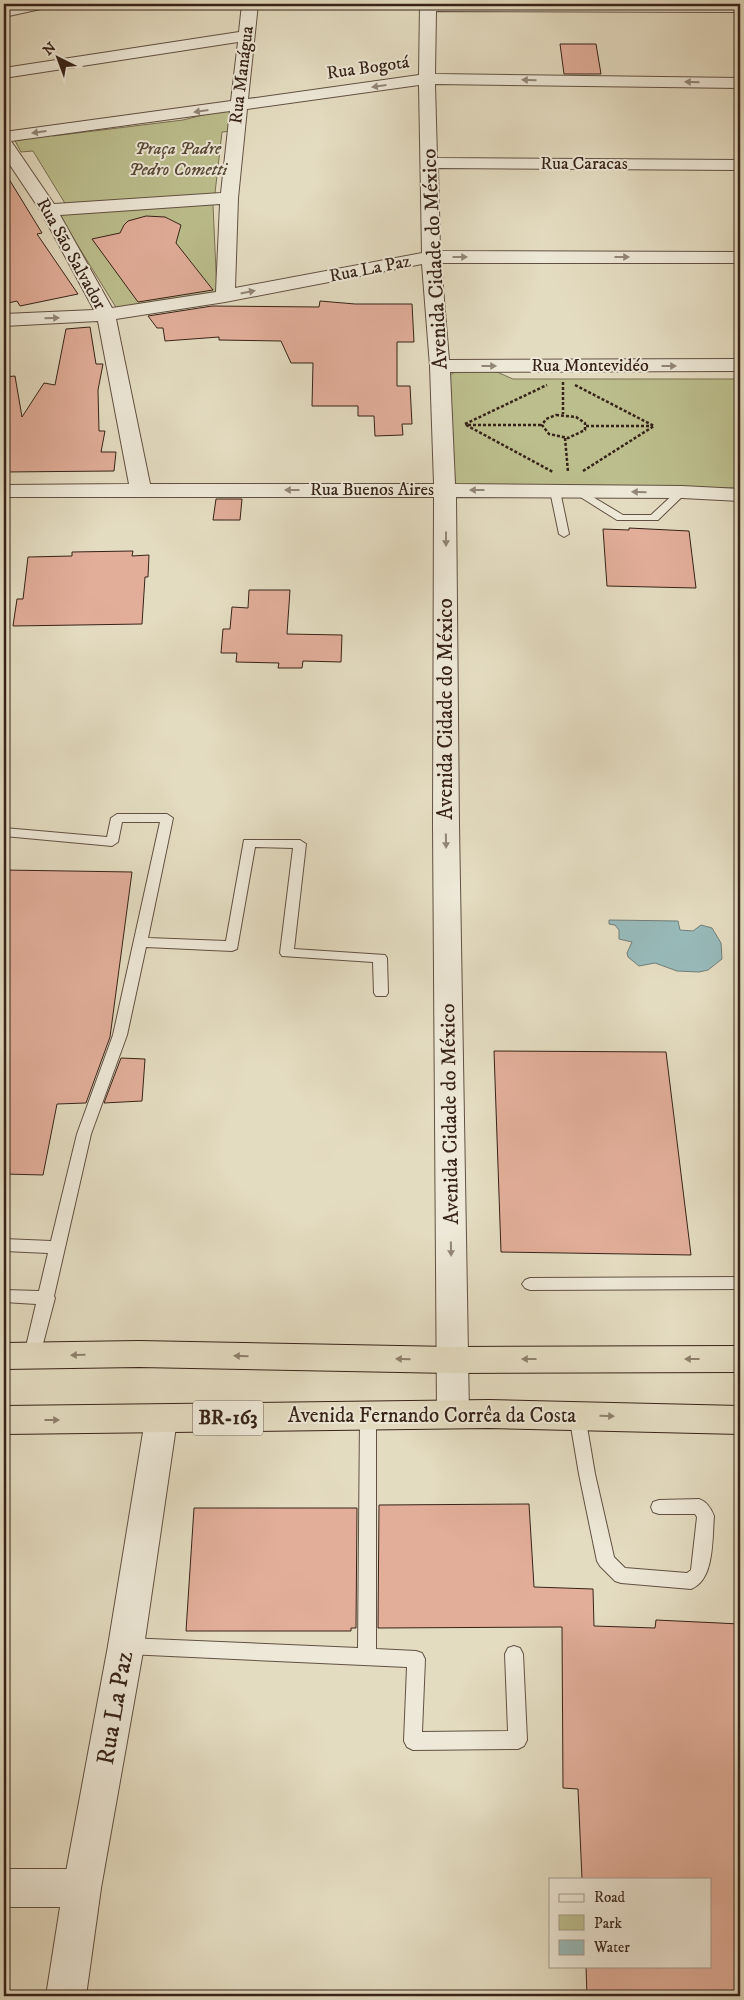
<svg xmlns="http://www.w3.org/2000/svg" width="744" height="2000" font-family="'IM FELL DW Pica',serif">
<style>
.green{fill:#bcbe8d;stroke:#7a7052}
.water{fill:#97baba;stroke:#717e79}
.building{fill:#e2ae9a;stroke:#372318}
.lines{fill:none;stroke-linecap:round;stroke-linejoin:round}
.service-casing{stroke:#625142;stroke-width:2}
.minor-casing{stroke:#625142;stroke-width:2}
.tertiary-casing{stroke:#625142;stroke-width:2}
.trunk-casing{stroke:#372318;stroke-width:2}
.path{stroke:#372318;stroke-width:2.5;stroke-dasharray:3 2;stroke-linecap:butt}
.service{fill:#ede8d7;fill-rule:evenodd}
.minor{fill:#ede8d7;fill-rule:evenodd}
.tertiary{fill:#ede8d7;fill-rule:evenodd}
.trunk{fill:#e4dcc1;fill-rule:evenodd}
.oneway{fill:#928678}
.oneway2{fill:#8e806c}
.labels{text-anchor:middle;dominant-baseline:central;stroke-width:4;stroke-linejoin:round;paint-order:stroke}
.far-street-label{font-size:18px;fill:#372318;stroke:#ede8d7}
.far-park-label{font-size:18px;font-style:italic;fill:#584a35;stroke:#ede8d7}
.shield{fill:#ede8d7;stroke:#6e5e51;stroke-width:1}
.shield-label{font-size:20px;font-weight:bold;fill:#372318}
.street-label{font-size:21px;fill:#372318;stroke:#ede8d7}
.near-street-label{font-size:25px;fill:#372318;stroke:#ede8d7}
</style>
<rect width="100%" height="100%" fill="#e4dcc1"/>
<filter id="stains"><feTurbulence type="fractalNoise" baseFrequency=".004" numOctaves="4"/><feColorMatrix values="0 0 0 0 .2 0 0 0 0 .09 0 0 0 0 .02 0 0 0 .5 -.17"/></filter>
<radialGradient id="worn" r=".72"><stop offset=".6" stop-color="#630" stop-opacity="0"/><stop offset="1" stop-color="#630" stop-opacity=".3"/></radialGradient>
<path class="green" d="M227,109l6,2 -1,20 -10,1 -7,61 -2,1 -147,11 -33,-54 -12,1 -8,-15 38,-5 2,4 130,-16z
M211,203l2,2 4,88 -100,16 -58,-94 3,-2z
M457,371l40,1 16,7h227v109l-274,-1 -7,-1 -4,-4 -5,-107z"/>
<path class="water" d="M609,920l69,1 2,9 13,1 8,-6 11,3 9,15 1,16 -14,11 -9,2 -22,-1 -22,-8 -16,3 -11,-9 -1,-4 5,-11 -13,-3v-9l-4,-5 -6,-1z"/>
<path class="building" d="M560,44h36l5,30h-37z
M4,171l38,62 -5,1 41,60 -58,12 -3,-5 -13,3z
M146,216l19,1 16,8 -5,18 37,47 -75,12 -46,-63 28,-6 4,-8 4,-4z
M320,301l35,3h57l2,38h-17v44h13l2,38h-10l1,11 -28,1 -1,-20h-16v-10h-46l1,-43h-22l-10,-22 -62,-1v-3l-54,4 -2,-13h-6l-9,-12 64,-10 107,1z
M90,327l6,37h7l-5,26 1,41h6l-4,21h15l-2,19 -110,1v-95l11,-1 7,41 22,-34 11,2 11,-56z
M216,499h26l-2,21h-27z
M629,528l60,3 7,57 -89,-2 -4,-57 26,1z
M133,551l-1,5 17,-1 -1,22h-3l-3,47 -129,2 4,-27h6l5,-42 44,-1v-4z
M249,590h41l-3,44 55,1 -1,27 -38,-1 -1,7h-24l1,-5 -43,-1 1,-9h-16l2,-24h7l2,-22 16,1z
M4,870l128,2 -22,165 -24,66 -29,1 -14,71 -39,-1z
M494,1051l172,1 25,203 -190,-3z
M121,1058l24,1 -3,42 -38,2z
M529,1504l5,83 59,2 1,37 61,2 1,-8 84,4v372h-153l-1,-30h124v-87h-128l-4,-90 -15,-1 -1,-161 -184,1 1,-123z
M194,1508h163l-1,120h-5v3h-165z"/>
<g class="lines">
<defs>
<path id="service" d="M555,488l5,3 9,43 -5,3 -5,-3 -9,-43z
M578,488l45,27h28l27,-25 4,-1 5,3 -29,28h-41l-43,-27 -1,-2z
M117,814h50l6,4 -25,120 78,3 18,-101h56l6,4 -12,105 91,6 2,3 1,35 -2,3h-10l-2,-3 -1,-31 -91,-6 -2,-3 13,-105 -38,-1 -18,102 -5,2 -86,-4 -19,88 -36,99 -37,162 1,2 -15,57 -2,5 -6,2 -6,-2 -2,-5 12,-51 -32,-2v-12l35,1 9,-38 -44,-2v-12l47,2 26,-107 36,-99 47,-213h-38l-4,20 -6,4 -108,-10v-8l103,9 4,-19z
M740,1277v12l-210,1 -5,-2 -3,-4 3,-4 5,-2z
M577,1408l6,2 2,5 10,59 19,83 11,11 62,5 4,-3 6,-53 -2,-3h-36l-6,-2 -2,-5 2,-5 6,-2 40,-1c8,3 12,9 15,17 -2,22 1,64 -23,73l-70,-6 -6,-2 -15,-15 -3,-5 -18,-87 -10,-59 2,-5z
M368,1409l6,2 2,5v233l40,2 6,2 3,6 -3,73 86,-1 -3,-77 3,-6 6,-2 6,2 3,6 4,86 -3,6 -6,3 -105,1 -6,-3 -3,-6 3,-74 -280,-13 -6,-2 -3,-6 3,-6 6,-2 231,10 2,-232 2,-5z"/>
<path id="minor" d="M23,4h30l-3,3 -46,10v-10z
M242,4h16l-10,95 171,-24 1,-71h320v8l-304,-1 -1,63 305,4v10l-305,-4 2,74 303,2v10l-302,-2 2,83 300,1v11h-299l8,97 291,-1v12l-290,1 5,112 227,2 58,3v12l-58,-3 -226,-1 3,328 10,589 -4,10 -12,4 -12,-4 -4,-10 -4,-589 1,-328h-430v-12l125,-1 -31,-163 -94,5v-12l90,-4 -54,-100 -36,-54v-24l227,-31 7,-59 -234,36v-10l235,-36zM419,85l3,168 -187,35 3,-90 9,-89zM230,111l-9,82 -167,11 -43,-63zM220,204l-4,88 -104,16 -52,-93zM422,264l8,102 4,118h-284l-34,-165 109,-17z
M4,1869h78l14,5 5,14 -5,14 -14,5h-78z"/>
<path id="tertiary" d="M161,1406l12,4 4,10 -33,226 -43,242 -15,108h-40l17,-108 45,-242 37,-226 4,-10z"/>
<path id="trunk" d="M139,1341l313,6 288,-1v26l-288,1 -313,-6 -135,2v-26z
M489,1400l251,6v28l-251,-6 -485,6v-28z"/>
</defs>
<use href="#service" class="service-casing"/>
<use href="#minor" class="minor-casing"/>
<use href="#tertiary" class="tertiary-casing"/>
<use href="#trunk" class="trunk-casing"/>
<path class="path" d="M563,382v32
M575,385l79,41
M556,415l20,2 9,6v7l-17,8 -19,-4 -7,-9 4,-6z
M465,424l82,-39
M466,425l87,47
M468,425h74
M586,426h67
M565,438l3,34
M583,471l71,-45"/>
<use href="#service" class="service"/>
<use href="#minor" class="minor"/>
<use href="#tertiary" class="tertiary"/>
<use href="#trunk" class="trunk"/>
</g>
<defs><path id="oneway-solid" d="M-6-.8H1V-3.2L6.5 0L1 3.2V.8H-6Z" transform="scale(1.25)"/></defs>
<g class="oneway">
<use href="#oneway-solid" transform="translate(529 80) rotate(-179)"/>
<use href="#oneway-solid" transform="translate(692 82) rotate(-179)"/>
<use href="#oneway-solid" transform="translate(379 86) rotate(172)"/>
<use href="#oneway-solid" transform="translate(201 111) rotate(172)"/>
<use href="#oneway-solid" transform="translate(39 132) rotate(172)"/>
<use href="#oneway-solid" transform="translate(460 257)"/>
<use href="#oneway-solid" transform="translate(622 257)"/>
<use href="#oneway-solid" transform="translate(248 292) rotate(-11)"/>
<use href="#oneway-solid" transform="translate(52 318) rotate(-2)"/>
<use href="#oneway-solid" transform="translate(489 366)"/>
<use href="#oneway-solid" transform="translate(669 366)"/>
<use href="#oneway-solid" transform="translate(292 490) rotate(180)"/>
<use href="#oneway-solid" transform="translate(477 490) rotate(-180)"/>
<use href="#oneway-solid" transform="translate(639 492) rotate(-179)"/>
<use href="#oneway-solid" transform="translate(446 539) rotate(90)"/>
<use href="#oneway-solid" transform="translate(446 841) rotate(89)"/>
<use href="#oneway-solid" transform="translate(451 1249) rotate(89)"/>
</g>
<g class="oneway2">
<use href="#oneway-solid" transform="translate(78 1355) rotate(179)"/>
<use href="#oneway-solid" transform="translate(241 1356) rotate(-179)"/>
<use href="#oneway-solid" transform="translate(403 1359) rotate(-179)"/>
<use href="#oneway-solid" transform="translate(529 1359) rotate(180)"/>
<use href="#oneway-solid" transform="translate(692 1359) rotate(-180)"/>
<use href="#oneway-solid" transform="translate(607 1416) rotate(2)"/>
<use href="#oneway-solid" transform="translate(52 1420)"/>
</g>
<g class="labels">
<g class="far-street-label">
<text transform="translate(368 68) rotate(-8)">Rua Bogotá</text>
<text transform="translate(242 75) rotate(-83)">Rua Manágua</text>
<text x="584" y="164">Rua Caracas</text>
<text transform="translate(71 254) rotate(61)">Rua São Salvador</text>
<text transform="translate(370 269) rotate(-11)">Rua La Paz</text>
<text x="590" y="366">Rua Montevidéo</text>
<text x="372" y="490">Rua Buenos Aires</text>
</g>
<g class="far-park-label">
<text x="178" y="149">Praça Padre<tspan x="178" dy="21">Pedro Cometti</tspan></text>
</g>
<rect class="shield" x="193" y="1400.5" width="70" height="35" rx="4"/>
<g class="shield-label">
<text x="228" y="1418">BR-163</text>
</g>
<g class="street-label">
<text transform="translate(435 259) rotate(-93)">Avenida Cidade do México</text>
<text transform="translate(446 709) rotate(-90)">Avenida Cidade do México</text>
<text transform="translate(450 1114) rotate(-91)">Avenida Cidade do México</text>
<text x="432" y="1416">Avenida Fernando Corrêa da Costa</text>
</g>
<g class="near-street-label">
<text transform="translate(115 1708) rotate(-80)">Rua La Paz</text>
</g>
</g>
<rect width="744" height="2000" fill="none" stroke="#e4dcc1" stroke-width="20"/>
<rect x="5" y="5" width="734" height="1990" fill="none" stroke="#372318" stroke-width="2.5"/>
<rect x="10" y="10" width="724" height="1980" fill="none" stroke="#372318"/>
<rect x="549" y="1878" width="162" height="90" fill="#ede8d7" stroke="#a4998b"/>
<rect x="559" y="1894" width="25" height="8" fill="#ede8d7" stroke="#a4998b"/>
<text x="594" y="1902" font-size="15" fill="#372318">Road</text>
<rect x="559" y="1915" width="25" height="15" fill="#bcbe8d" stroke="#a4998b"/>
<text x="594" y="1928" font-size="15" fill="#372318">Park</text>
<rect x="559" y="1940" width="25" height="15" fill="#97baba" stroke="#a4998b"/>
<text x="594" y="1952" font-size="15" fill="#372318">Water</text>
<g transform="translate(58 58) rotate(318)" stroke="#ede8d7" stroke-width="4" paint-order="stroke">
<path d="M0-4L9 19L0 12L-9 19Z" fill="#372318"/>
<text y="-8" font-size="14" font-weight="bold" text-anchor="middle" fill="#372318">N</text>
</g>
<rect width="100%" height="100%" filter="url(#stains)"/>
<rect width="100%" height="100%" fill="url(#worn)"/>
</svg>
